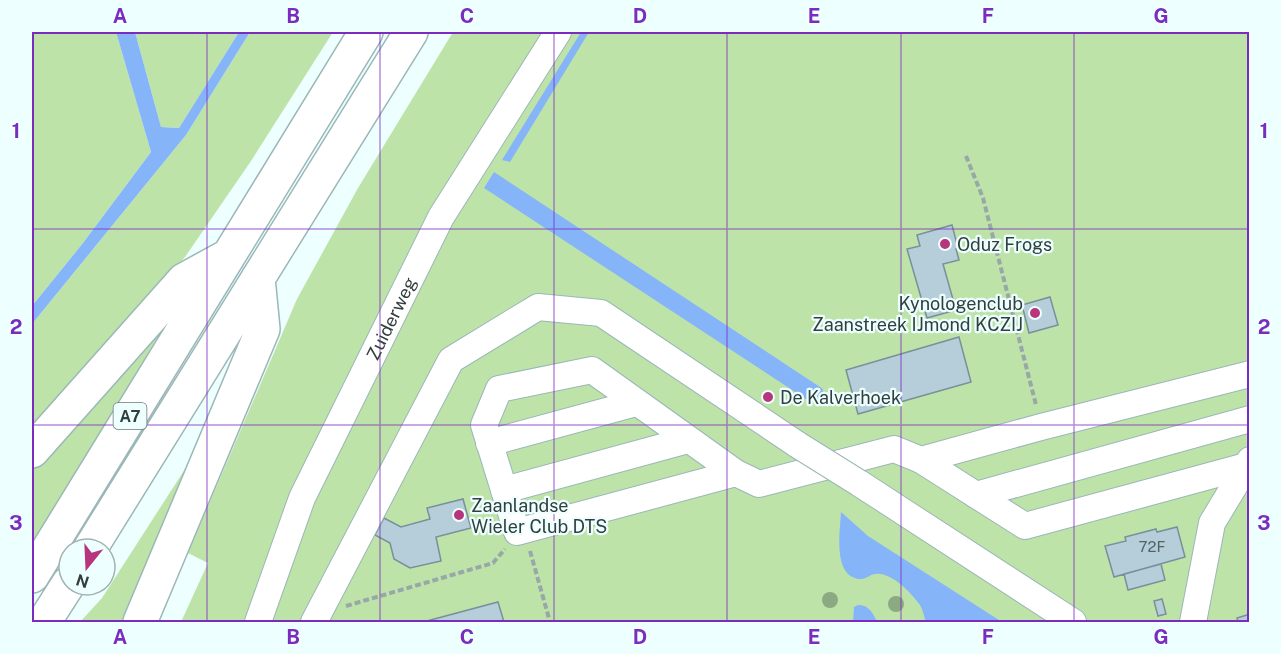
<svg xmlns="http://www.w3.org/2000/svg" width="1281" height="654" font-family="'Public Sans',sans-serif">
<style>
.green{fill:#bee3a9}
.water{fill:#85b4f9}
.building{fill:#b5ced9;stroke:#79909a;stroke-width:1.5}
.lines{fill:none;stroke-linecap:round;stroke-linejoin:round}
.minor-casing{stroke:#9bb7b7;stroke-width:28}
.highway-casing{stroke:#9bb7b7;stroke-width:36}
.path{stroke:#98a7a7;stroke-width:4;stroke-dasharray:6 3;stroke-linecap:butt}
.minor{stroke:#fff;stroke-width:26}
.highway{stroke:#fff;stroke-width:33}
.minor-bridge-casing{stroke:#9bb7b7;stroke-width:28;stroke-linecap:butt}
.minor-bridge{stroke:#fff;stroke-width:26}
.tree{fill:#8baa81}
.grid{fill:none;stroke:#7b2cbf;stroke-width:1.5;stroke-opacity:0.55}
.poi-dot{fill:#b8357d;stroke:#edffff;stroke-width:2}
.labels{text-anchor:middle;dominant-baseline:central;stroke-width:4.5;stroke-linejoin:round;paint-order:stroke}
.number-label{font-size:15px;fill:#546265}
.shield{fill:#edffff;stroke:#6b7878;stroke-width:1.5}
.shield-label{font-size:16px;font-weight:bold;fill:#333e3e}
.poi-label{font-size:18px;fill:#333e3e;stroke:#edffff;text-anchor:start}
.street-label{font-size:18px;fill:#333e3e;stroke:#edffff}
.neatline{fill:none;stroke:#7b2cbf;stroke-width:2}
.grid-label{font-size:20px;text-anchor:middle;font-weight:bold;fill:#7b2cbf}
</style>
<rect width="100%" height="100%" fill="#edffff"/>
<path class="green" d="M32,32h84l35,120 -68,91 -51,63z
M135,32h104l-60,96 -18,-1z
M250,32h83l-82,129 -66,96 -153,178v-111l154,-189z
M453,32h796v590h-1068l27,-59 -20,-10 109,-254 61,-111z
M186,290l-154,256v-79z
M214,424l-84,198h-50l22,-24z"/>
<path class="water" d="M116,32h19l26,95 18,1 60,-96h11l-64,103 -154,189v-18l51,-63 68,-91z
M581,32h8l-79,130 -8,-2z
M494,172l329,217 -2,11 -9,3 -328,-215z
M841,512l27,24 134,86h-76c-2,-5 -3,-12 -6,-17 -9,-12 -28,-33 -45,-31 -4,0 -7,4 -13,5 -30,0 -22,-47 -21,-67z
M858,605c10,-1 16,9 19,17h-24l1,-15z"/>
<path class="building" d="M952,225l6,23 -2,1 3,11 -16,4 13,46 -29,8 -20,-69 13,-3 -3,-11z
M1050,297l8,28 -29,8 -7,-28z
M959,337l12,45 -113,32 -12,-44z
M463,499l8,29 -35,9 5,24 -31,7 -16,-9 -4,-16 -15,-8 9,-17 17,9 29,-8 -3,-11z
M1177,527l8,30 -71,20 -9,-31 21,-5 -1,-4 31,-8 1,3z
M1161,564l4,16 -37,10 -4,-16z
M1162,599l4,15 -8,2 -4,-15z
M498,602l6,20h-81z
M1250,614v8h-12l-1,-4z"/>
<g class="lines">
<defs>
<g id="minor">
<path d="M489,443l147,-40"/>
<path d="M921,460l104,66 221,-60"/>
<path d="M736,473l-219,59 -33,-107 15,-36 93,-19 144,103 23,11 135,-35 27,11 120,-33 209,-53"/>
<path d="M859,483l214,139"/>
<path d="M504,490l184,-50"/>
<path d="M976,495l274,-76"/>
<path id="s1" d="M258,622l44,-124 139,-281 117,-185"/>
<path d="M314,622l137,-262 87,-53 63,6 197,132"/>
<path d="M1193,622l19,-99 38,-63"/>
</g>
<path id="highway" d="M32,451l152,-171 42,-23
M90,549l321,-517
M32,576l334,-544
M44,622l25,-39
M140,622l123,-293 -5,-51"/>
</defs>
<use href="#minor" class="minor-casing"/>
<use href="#highway" class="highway-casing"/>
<path class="path" d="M966,156l17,42 53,207
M530,551l20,71
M346,606l147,-43 12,-14"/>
<use href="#minor" class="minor"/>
<use href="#highway" class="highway"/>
<defs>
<path id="minor-bridge" d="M798,445l61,38"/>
</defs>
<use href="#minor-bridge" class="minor-bridge-casing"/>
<use href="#minor-bridge" class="minor-bridge"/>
</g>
<g class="tree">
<circle cx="830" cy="600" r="8"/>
<circle cx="896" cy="604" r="8"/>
</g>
<path class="grid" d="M207,32v590M380,32v590M554,32v590M727,32v590M901,32v590M1074,32v590M32,229h1218M32,425h1218"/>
<g class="poi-dot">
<circle cx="945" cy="244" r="6"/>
<circle cx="1035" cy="313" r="6"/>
<circle cx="768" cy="397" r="6"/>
<circle cx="459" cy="515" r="6"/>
</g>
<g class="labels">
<g class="number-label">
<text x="1152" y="546">72F</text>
</g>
<rect class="shield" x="113.5" y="403" width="33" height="26" rx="4.5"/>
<g class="shield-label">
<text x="130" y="416">A7</text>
</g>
<g class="poi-label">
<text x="957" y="244">Oduz Frogs</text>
<text x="1023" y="303" text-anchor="end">Kynologenclub<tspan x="1023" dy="21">Zaanstreek IJmond KCZIJ</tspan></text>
<text x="780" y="397">De Kalverhoek</text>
<text x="471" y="505">Zaanlandse<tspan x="471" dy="21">Wieler Club DTS</tspan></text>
</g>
<g class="street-label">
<text stroke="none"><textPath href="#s1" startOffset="332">Zuiderweg</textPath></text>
</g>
</g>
<rect width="1281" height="654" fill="none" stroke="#edffff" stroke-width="66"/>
<g transform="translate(87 567) rotate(198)"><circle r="28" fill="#edffff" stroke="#a3b2b2" stroke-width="1.5"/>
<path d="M0-4.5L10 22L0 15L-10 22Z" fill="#b8357d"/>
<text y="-9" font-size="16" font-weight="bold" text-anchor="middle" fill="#333e3e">N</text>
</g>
<rect x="33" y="33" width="1215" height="588" class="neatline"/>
<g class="grid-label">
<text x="120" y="23">A</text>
<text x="293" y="23">B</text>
<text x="467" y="23">C</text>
<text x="640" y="23">D</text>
<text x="814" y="23">E</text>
<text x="988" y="23">F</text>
<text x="1161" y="23">G</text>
<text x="16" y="138">1</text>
<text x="1264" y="138">1</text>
<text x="16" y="334">2</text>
<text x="1264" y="334">2</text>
<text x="16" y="530">3</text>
<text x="1264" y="530">3</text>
<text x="120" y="644">A</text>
<text x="293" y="644">B</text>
<text x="467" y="644">C</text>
<text x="640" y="644">D</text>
<text x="814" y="644">E</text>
<text x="988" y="644">F</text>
<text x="1161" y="644">G</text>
</g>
</svg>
